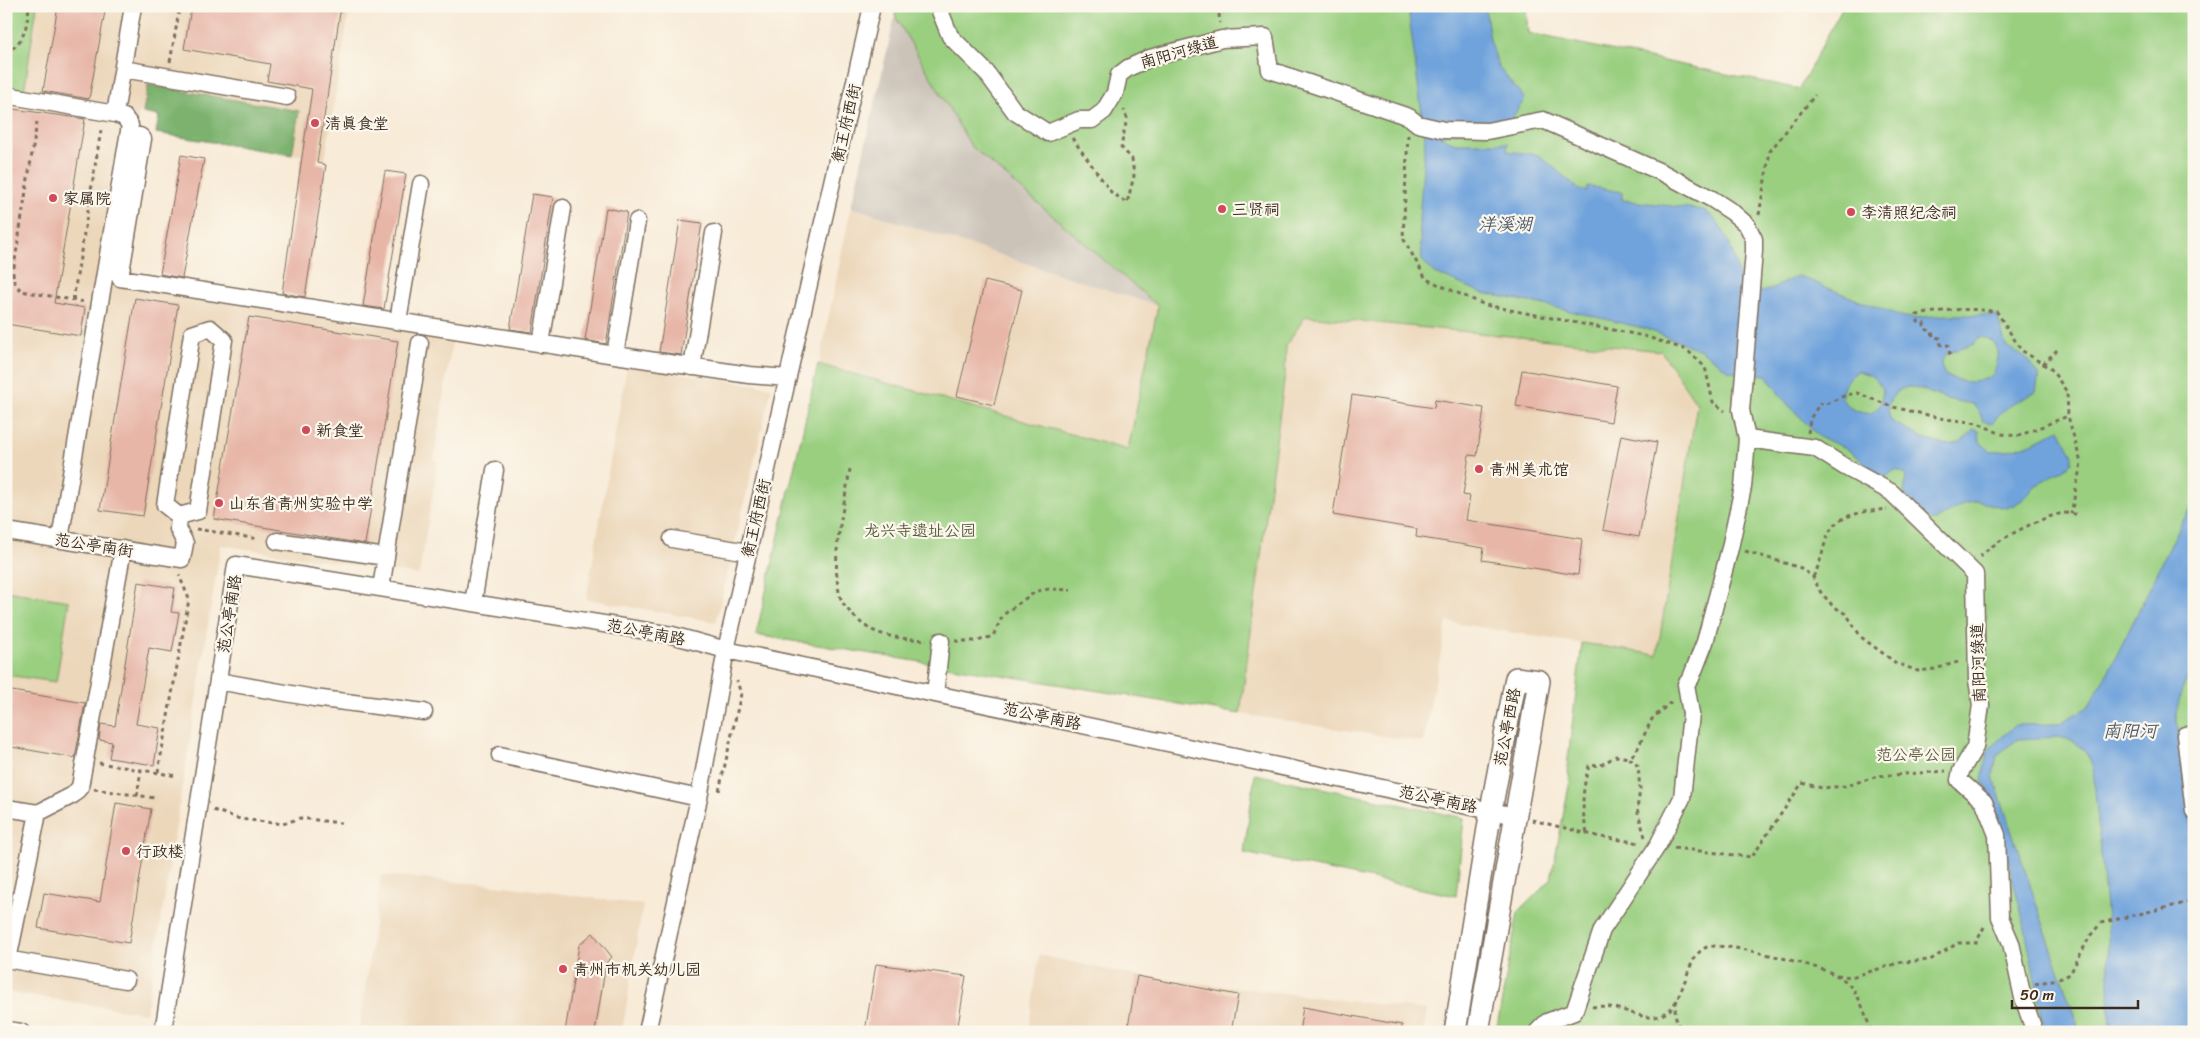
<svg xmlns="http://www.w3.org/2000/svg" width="2200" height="1038" font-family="Sriracha,'LXGW WenKai TC',sans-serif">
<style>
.built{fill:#ecd7ba}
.industrial{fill:#cbc2b8}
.green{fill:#9acf80;stroke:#6a7c4f}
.forest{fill:#7bb26e;stroke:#5b6e46}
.water{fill:#70a3dc;stroke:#56667d;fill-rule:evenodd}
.building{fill:#e7b6a7}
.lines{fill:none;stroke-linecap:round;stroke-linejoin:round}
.minor-casing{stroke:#7d6e5f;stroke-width:19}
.major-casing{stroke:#7d6e5f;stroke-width:24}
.path{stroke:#7d6e5f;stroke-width:3;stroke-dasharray:4 4;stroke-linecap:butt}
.minor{stroke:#fff;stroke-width:16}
.major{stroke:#fff;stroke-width:21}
.poi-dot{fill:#d1495b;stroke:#fbf7ec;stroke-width:2}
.labels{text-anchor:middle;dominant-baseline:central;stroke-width:4.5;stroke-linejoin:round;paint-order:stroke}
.street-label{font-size:16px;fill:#3b2a1e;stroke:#fbf7ec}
.poi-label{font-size:16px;fill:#3b2a1e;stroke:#fbf7ec;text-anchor:start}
.park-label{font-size:16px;fill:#585c3b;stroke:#fbf7ec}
.water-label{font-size:18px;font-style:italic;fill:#505a6a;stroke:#fbf7ec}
</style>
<rect width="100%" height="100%" fill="#fbf7ec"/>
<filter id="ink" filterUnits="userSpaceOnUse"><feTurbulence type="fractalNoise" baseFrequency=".02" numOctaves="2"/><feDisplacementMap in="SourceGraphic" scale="10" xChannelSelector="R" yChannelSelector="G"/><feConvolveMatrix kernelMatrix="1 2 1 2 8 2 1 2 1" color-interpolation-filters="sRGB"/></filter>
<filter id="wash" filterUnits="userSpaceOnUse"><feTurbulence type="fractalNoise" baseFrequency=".0096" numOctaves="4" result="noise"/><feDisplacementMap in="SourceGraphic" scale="20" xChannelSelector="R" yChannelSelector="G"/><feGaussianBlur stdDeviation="1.12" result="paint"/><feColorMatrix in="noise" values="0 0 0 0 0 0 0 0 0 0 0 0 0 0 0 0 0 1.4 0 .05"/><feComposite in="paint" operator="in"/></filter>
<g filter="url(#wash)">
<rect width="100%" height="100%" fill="#f8ebd8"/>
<path class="built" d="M6,6h344l-25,153 -169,-26 3,-17 -20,-4 -29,173 343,51 -19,124 4,1 -19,114 -198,-30 -75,468 -140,-21z
M851,207l307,99 -30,145 -309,-87z
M1307,316l354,35 36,53 -40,252 -210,-34 -24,120 -183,-28 45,-340 1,-29z
M627,365l145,22 -56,235 -130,-23z
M381,875l123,11 139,19 -21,127h-263z
M1039,955l98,21 290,34 -4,22h-395z"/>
<path class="industrial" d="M895,16l76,130 187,160 -307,-99z"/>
<path class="green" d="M6,6h31l-13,86 -18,-3z
M897,6h629l2,27 271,56 44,-83h351v1026h-698l22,-120 33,-33 19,-99 -3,-13 15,-124 75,12 40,-251 -36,-53 -355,-35 -20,29 -1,29 -45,340 -484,-79 62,-271 310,86 30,-144 -187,-160 -76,-130z
M6,591l63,10 -13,81 -50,-7z
M1255,774l209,44 -8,78 -212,-43z"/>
<path class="forest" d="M148,85l151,26 -7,44 -136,-22 3,-17 -16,-3z"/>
<path class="water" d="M1419,6h66l5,34 9,28 26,31 -11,16 -2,7 -73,14 16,7h53l-1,8 32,4 41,35 7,1 1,-5 34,6v8l82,10c26,17 31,52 39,81 28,5 32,-7 56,-15l61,25 44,16 10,1 32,-3h51l9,31 21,13 12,16 -3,17 -27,14 -17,17 -10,-2 -1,-6 -8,-11c-10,-2 -21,-3 -30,-6 -18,-6 -35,-20 -50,-2 -7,8 -5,15 -2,25 25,13 63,41 82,8l6,2 1,11 10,9c27,1 46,-9 69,-22l14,26 -1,8 -37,23 -10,12 -11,7 -8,3 -29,-7 -14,3 -26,16h-7l-26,-26 2,-18 -4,-4 -7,-2 -12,8 -37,-30 -27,-11 -37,-39 -16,-23 -37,-4 -28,-21 -58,-22 -103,-24 -58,-11 -48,-20 -12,-13 -3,-38 6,-84 -16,-123zM1979,337c25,2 21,23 13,39 -20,9 -28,7 -47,-1l-4,-10 4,-11 29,-10zM1858,371l15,5 10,13 -2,15 -9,9c-14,1 -21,-4 -30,-14 0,-15 4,-20 16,-28z
M2194,503v158l-14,35 -4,18 18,127v191h-84l-2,-102 -15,-162 -6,-15 -13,-12 -15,-4 -41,2 -21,16 -4,21 87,256h-35l-21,-109 -30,-117 -12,-26 6,-30 27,-25 43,-1 30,-17 24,-42 70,-143z"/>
<g id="blocks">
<path class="building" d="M58,6h48l-17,93 -46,-8z
M199,6h142l-24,157 9,2 -21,132 -23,-4 30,-204 -45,-8 3,-17 -86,-15 6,-35z
M6,108l79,11 -31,184 31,5 -4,28 -75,-12z
M181,155l23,4 -22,119 -22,-4z
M385,171l21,3 -22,135 -21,-3z
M532,194l21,3 -21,135 -22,-3z
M606,208l21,4 -21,132 -21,-4z
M680,220l22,3 -21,132 -22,-3z
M985,281l37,9 -28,115 -37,-9z
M135,298l43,7 -35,211 -43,-6z
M249,317l149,24 -33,203 -151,-25z
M1522,370l95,16 -6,36 -95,-16z
M1352,395l82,13 1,-8 49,8 -7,48 -8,-1 -6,40 7,1 -4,24 116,19 -4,36 -96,-15 2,-12 -68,-11 1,-8 -84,-14z
M1621,435l36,7 -18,95 -36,-7z
M138,582l37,6 -4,24 8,1 -7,39 -23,-4 -13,76 24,4 -6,37 -45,-7 3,-16 -13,-2 2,-16 14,2z
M6,690l79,13 -10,55 -69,-12z
M116,803l35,6 -22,134 -91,-15 6,-35 56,9z
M593,933l19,24 -6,6 -11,69h-30l14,-87z
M876,964l90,12 -9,56h-92z
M1137,976l101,19 -7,37h-104z
M1303,1007l99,18v7h-103z"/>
</g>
</g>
<g filter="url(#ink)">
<use href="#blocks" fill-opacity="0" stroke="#7d6e5f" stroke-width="1"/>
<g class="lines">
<defs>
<path id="minor" d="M938,6l12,30 36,36 29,40 33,21 31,-13h13l12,-9 11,-18 4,-18 9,-7 22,-10 72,-19 43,-2 5,33 139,47 9,7 26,6 43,1 56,-11 120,53 49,26 20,13 15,13 7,14v12l-13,159 6,29 68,9 30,19 46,25 84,82 2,106 4,25 -6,42 -14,24 -2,9 25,22 13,33 3,82 11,26 12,55 10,29v5
M123,69l164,28
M6,95l109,19 9,3 6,8 -70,414
M115,114l18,-108
M129,134l11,2 3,3 -23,139 495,77 134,20 39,3
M398,321l23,-137
M210,328l14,12 -26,171 -19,5 -14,-11 27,-171z
M541,344l22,-136
M615,355l22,-134
M692,367l22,-134
M6,531l176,28 3,-16 -7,-14 1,-13
M672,539l76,13
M277,541l109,16
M381,588l39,-245
M473,603l22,-133
M218,681l96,17 110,14
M935,694l6,-53
M2185,735l9,76
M500,755l199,43
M6,808l32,5
M6,959l120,21
M8,960l30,-147 35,-18 7,-8 43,-238
M6,1030l15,2
M163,1032l73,-467 436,70 54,15 789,166
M647,1032l52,-234 27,-148 146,-644
M1537,1032l10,-10 27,-10 28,-82 56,-85 24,-47 9,-84 -5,-30 5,-6 14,-36 25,-94 13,-61 4,-48"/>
<path id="major" d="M1455,1032l36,-222 25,-132 23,3 -61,351"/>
</defs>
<use href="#minor" class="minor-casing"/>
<use href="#major" class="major-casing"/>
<path class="path" d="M1218,6l2,17
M6,53c19,-11 21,-27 23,-47
M170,62l10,-56
M37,122l-24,151 1,8 7,10 64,11
M1408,135l-5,103 23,41 59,26 159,31 43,14 18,17 8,35 12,9
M1072,138l39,54 16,11 7,-27 -2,-17 -11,-12 6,-29 -3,-8
M1759,215l11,-64 45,-56
M73,300l28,-170
M1950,355l-2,-10h-7l-1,-7 -7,-1 -1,-6 -8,-2v-6l-6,-1 -1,-7c27,-5 53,-8 80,-3l24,38 30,19 16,23 1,24 13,47 -10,51
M2043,364l14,-14
M1808,433l2,-14 10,-16 4,2 22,-10 11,-2 36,14 52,12 33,4 23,11 17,2 50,-20
M850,469c-6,39 -21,92 -9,130 3,9 21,26 29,30 17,9 38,10 57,11
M196,529l63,10
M1745,551l56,17 12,9 7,14 12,14 15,10 14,22 35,26 22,8 17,-2 26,-8
M1980,557c13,-16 63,-41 84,-44 5,0 11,1 16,2
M1813,577c7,-12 9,-24 13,-37 8,-27 37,-28 61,-31
M955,641h23l15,-5 10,-21 20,-15 14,-9 12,-2 22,1
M99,763l78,13
M158,772l31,-173 -10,-24
M94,789l61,9
M719,791l22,-97 -4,-13
M137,796l4,-26
M213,810l27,9 43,5 17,-6 41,5
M1532,820l69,17 40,6
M1587,833c-6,-23 -5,-44 2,-67l12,-1 15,-9 13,2
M1645,837l-8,-28 3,-19 -2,-24 -9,-8 7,-6 16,-33 21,-19
M1674,848l78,9 50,-74 20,5 23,-2 33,-10 68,-5
M1837,975l14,2 51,-15 28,-2 28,-17h18l9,-18
M2035,984l27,-6 8,-4 20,-38 11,-13 93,-22
M1677,1000c-4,13 -1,21 5,32
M1592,1007c26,-5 48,15 67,9 28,-8 24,-60 48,-69 17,-6 112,19 129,28 5,2 12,8 15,12 8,7 17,34 20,45"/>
<use href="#minor" class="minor"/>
<use href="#major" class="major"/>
</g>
</g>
<g class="poi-dot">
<circle cx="315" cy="123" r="5"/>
<circle cx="53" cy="198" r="5"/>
<circle cx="1222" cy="209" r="5"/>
<circle cx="1851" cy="212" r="5"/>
<circle cx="306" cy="430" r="5"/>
<circle cx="1479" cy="469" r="5"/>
<circle cx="219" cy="503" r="5"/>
<circle cx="126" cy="851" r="5"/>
<circle cx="563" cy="969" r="5"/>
</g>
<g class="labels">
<g class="street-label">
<text transform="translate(1179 52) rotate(-16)">南阳河绿道</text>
<text transform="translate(846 123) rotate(-77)">衡王府西街</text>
<text transform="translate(756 518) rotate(-77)">衡王府西街</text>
<text transform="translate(94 545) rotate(9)">范公亭南街</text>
<text transform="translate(229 614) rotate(-81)">范公亭南路</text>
<text transform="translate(646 632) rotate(11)">范公亭南路</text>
<text transform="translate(1978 663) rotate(-92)">南阳河绿道</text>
<text transform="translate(1042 716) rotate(12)">范公亭南路</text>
<text transform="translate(1507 727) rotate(-79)">范公亭西路</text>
<text transform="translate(1438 799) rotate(12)">范公亭南路</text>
</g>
<g class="poi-label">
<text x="325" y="123">清真食堂</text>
<text x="63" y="198">家属院</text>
<text x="1232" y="209">三贤祠</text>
<text x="1861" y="212">李清照纪念祠</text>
<text x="316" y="430">新食堂</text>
<text x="1489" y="469">青州美术馆</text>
<text x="229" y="503">山东省青州实验中学</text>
<text x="136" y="851">行政楼</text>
<text x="573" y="969">青州市机关幼儿园</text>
</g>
<g class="park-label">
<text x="920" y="530">龙兴寺遗址公园</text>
<text x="1916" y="754">范公亭公园</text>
</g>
<g class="water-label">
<text x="1505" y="224">洋溪湖</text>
<text x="2130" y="731">南阳河</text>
</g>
</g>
<rect width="2200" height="1038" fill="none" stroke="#fbf7ec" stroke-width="25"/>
<path d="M2012 1000v8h126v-8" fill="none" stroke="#3b2a1e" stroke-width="2.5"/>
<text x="2020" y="1000" font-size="15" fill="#3b2a1e" stroke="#fbf7ec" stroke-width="4" paint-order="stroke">50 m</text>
</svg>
